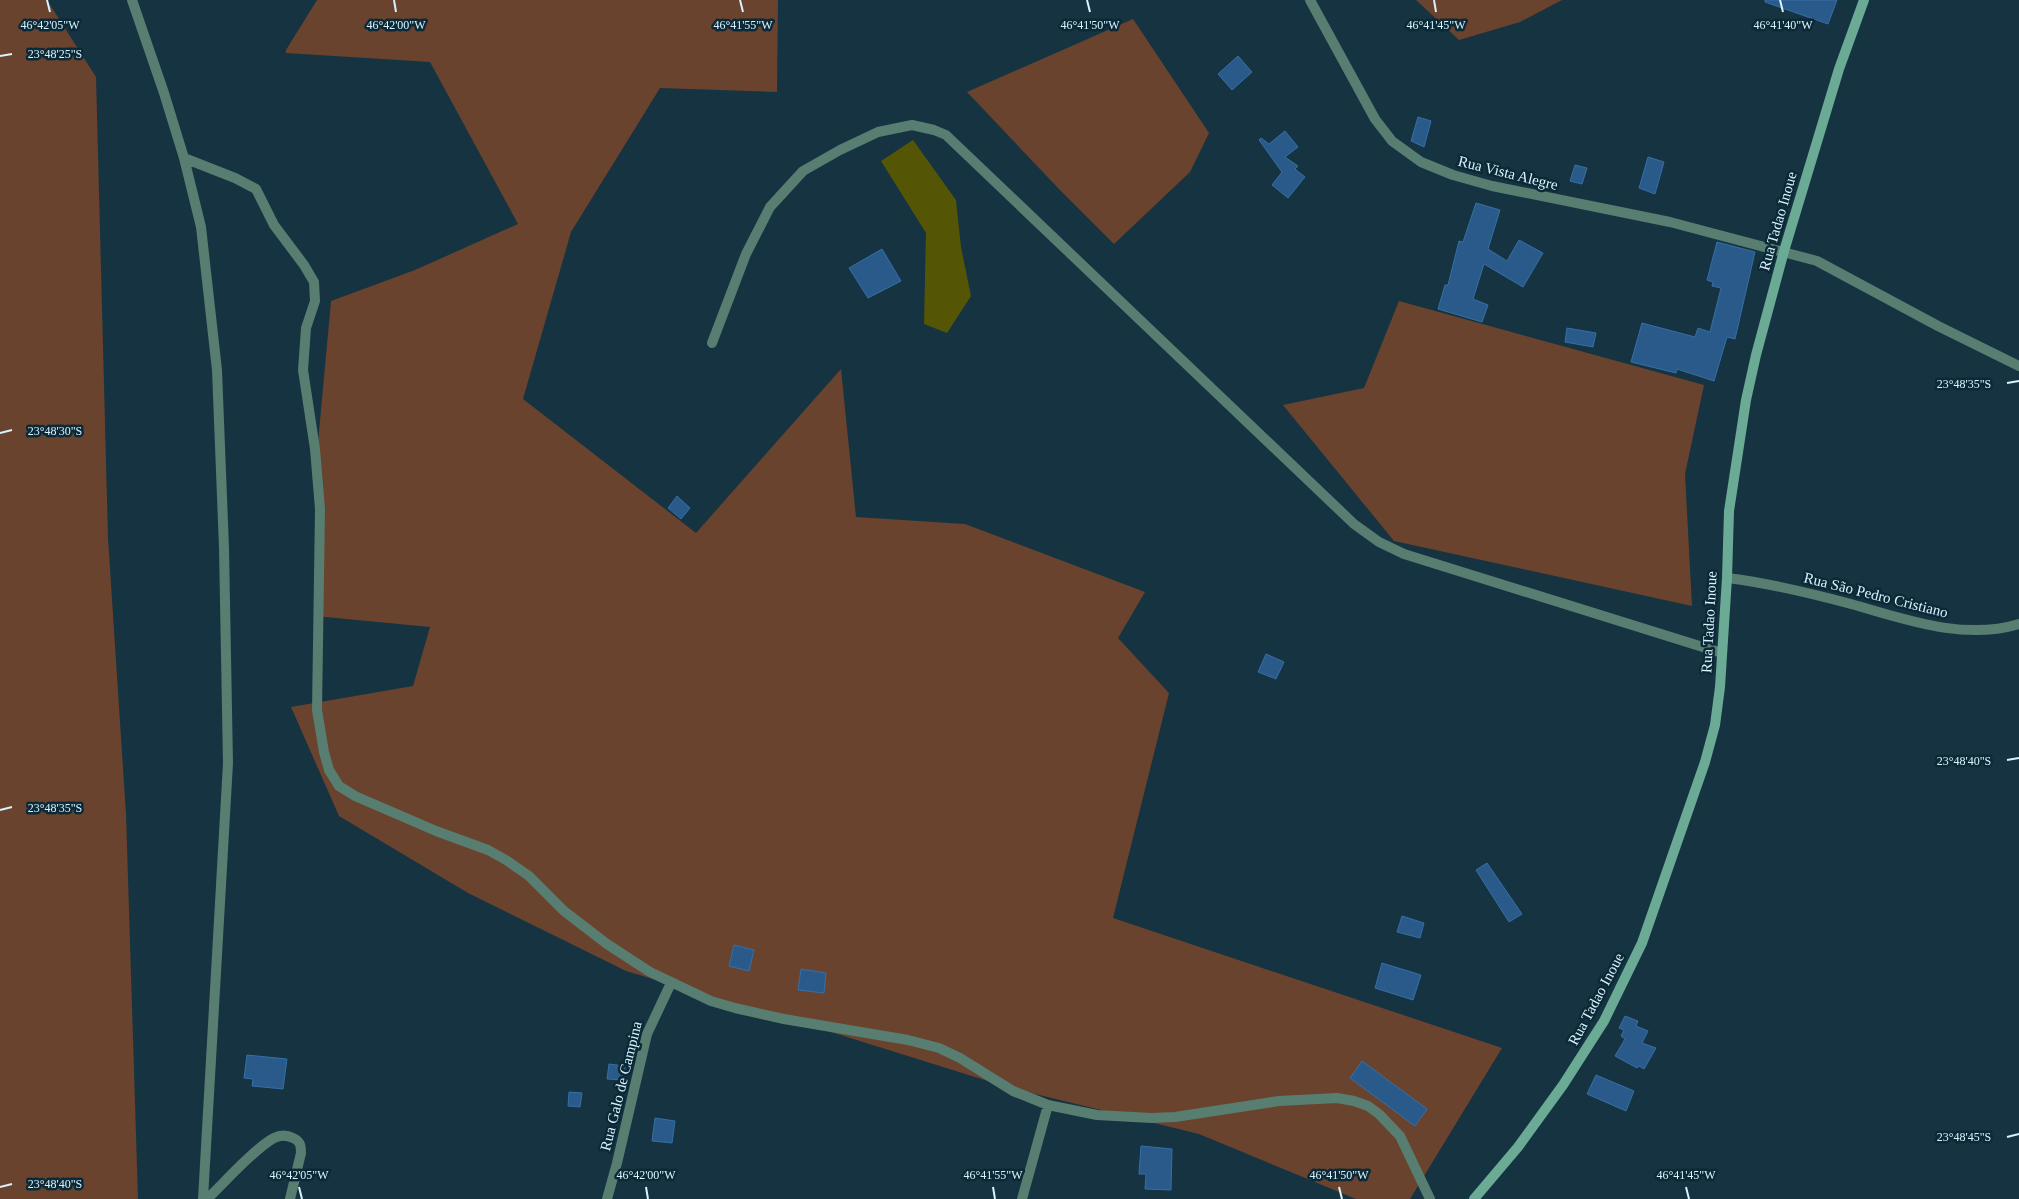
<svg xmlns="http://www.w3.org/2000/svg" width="2019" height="1199" font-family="'Times New Roman',serif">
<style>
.green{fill:#69432d}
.water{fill:#545505}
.building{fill:#2a5a89;stroke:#366fa7}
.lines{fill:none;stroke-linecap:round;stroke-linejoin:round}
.street{stroke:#577e70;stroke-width:10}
.secondary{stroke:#6baa94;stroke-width:10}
.ticks{fill:none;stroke:#d9f2ff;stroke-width:2}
.labels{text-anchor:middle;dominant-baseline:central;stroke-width:5;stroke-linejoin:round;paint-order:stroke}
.street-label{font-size:15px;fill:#d9f2ff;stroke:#0b2936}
.ticks-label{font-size:12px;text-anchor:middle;fill:#d9f2ff;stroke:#0b2936;stroke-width:5;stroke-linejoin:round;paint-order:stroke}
</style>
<rect width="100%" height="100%" fill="#163341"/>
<path class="green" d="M0,0h47l49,77 12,461 18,276 12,385h-138z
M317,0h461l-1,92 -117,-4 -89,144 -48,167 173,134 145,-164 15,148 109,7 180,68 -27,46 51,55 -56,225 389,130 -92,151h-54l-157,-65 -192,-47 -192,-60 -189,-56 -158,-78 -129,-77 -48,-109 122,-21 17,-59 -115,-11 3,-173 13,-142 84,-31 103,-46 -88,-162 -144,-9v-3z
M1416,0h146l-42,22 -61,18z
M1133,19l76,114 -19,39 -76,72 -57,-57 -90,-95z
M1399,301l305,84 -19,89 7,132 -298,-65 -111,-136 81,-17z"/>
<path class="water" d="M913,140l43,60 5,47 10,49 -24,37 -23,-9 2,-91 -45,-72z"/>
<path class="building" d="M1765,0h72l-9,24 -63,-22z
M1238,56l14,16 -20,18 -14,-16z
M1418,117l13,4 -7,26 -13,-6z
M1285,131l13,16 -13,10 13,9 -3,3 10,8 -17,21 -16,-13 10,-13 -23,-32 2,-2 8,6z
M1648,157l16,5 -9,32 -16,-6z
M1575,165l12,3 -5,16 -12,-3z
M1476,203l24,7 -12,39 19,12 12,-21 24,13 -20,34 -39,-23 -11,35 15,6 -6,17 -44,-13 7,-24h3l11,-44 4,1z
M1717,242l38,10 -20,87 -8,-2 -13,44 -37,-12 -1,4 -45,-11 11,-39 53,14 3,-9 12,4 11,-44 -9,-2 1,-4 -6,-2z
M882,249l19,32 -33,17 -19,-30z
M1567,328l29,5 -3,14 -28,-5z
M677,496l13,12 -9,11 -13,-11z
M1266,654l18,8 -8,17 -18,-7z
M1487,863l35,51 -13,8 -33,-52z
M1402,916l22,7 -4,15 -23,-6z
M734,945l20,5 -5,21 -20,-5z
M1382,963l39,12 -8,25 -38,-12z
M801,969l25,4 -2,20 -26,-3z
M1625,1016l13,5 -2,5 12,5 -6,12 14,5 -12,21 -5,-3 -2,2 -22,-12 10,-17 -4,-3 3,-6 -5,-2z
M247,1055l40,4 -4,30 -31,-3 1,-7 -9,-1z
M1362,1061l65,48 -12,17 -65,-48z
M609,1064l16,2 -1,14 -17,-1z
M1596,1075l38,16 -8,20 -39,-17z
M569,1092l13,1 -2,14 -12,-1z
M655,1118l20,3 -3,22 -20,-2z
M1141,1146l31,3 -1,41 -26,-1 1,-15h-7z"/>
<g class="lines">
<path class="street" d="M132,0l32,93 20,65 17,69 16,143 7,178 4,215 -25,436
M1310,0l65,119 17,22 29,21 32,13 39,11 178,36 147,39 121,65 81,40
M184,158l51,20 21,11 18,36 30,40 10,17 1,19 -9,27 -3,42 12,79 5,60 -3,201 7,42 5,18 10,16 16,10 81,35 52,19 18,10 23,16 35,35 43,33 43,28 61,29 24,7 49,11 124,21 31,8 21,10 53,33 35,14 49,10 54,3 24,-1 104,-16 58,-3 17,3 14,5 11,8 21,22 30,63
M712,343l34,-89 24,-47 33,-36 37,-21 38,-18 34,-7 22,5 12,5 408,389 25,18 25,12 318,99
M1727,578c42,5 83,15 124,26 54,15 112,37 168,20
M207,1199c17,-16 48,-51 67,-61 6,-3 13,-3 19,0 7,3 8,7 8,15l-11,46
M607,1199l10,-36 30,-129 24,-51
M1022,1199l26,-94"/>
<path class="secondary" d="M1474,1199l44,-52 45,-62 41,-64 38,-78 63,-181 10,-37 5,-38 7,-109 2,-67 17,-111 10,-45 28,-104 55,-182 25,-69"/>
</g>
<path class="ticks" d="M47,0l3,12M394,0l2,12M740,0l3,12M1087,0l3,12M1434,0l2,12M1780,0l3,12M0,56l12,-2M2007,383l12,-2M0,433l12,-3M2007,760l12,-2M0,810l12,-3M2007,1137l12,-3M0,1187l12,-3M299,1187l3,12M646,1187l2,12M993,1187l2,12M1339,1187l3,12M1686,1187l3,12"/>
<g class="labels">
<g class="street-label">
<text transform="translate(1508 173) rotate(14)">Rua Vista Alegre</text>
<text transform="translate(1778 221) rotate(-74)">Rua Tadao Inoue</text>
<text transform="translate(1876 595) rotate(14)">Rua São Pedro Cristiano</text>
<text transform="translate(1709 622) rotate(-87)">Rua Tadao Inoue</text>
<text transform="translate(1596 999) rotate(-62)">Rua Tadao Inoue</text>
<text transform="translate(621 1086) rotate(-76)">Rua Galo de Campina</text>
</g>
</g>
<g class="ticks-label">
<text x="50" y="29">46°42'05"W</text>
<text x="396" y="29">46°42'00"W</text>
<text x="743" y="29">46°41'55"W</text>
<text x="1090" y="29">46°41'50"W</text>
<text x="1436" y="29">46°41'45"W</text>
<text x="1783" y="29">46°41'40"W</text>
<text x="55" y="58">23°48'25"S</text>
<text x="1964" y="388">23°48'35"S</text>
<text x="55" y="435">23°48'30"S</text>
<text x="1964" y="765">23°48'40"S</text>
<text x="55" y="812">23°48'35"S</text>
<text x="1964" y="1141">23°48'45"S</text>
<text x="299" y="1179">46°42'05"W</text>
<text x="646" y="1179">46°42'00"W</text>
<text x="993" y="1179">46°41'55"W</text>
<text x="1339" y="1179">46°41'50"W</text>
<text x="1686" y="1179">46°41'45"W</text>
<text x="55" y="1188">23°48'40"S</text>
</g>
</svg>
